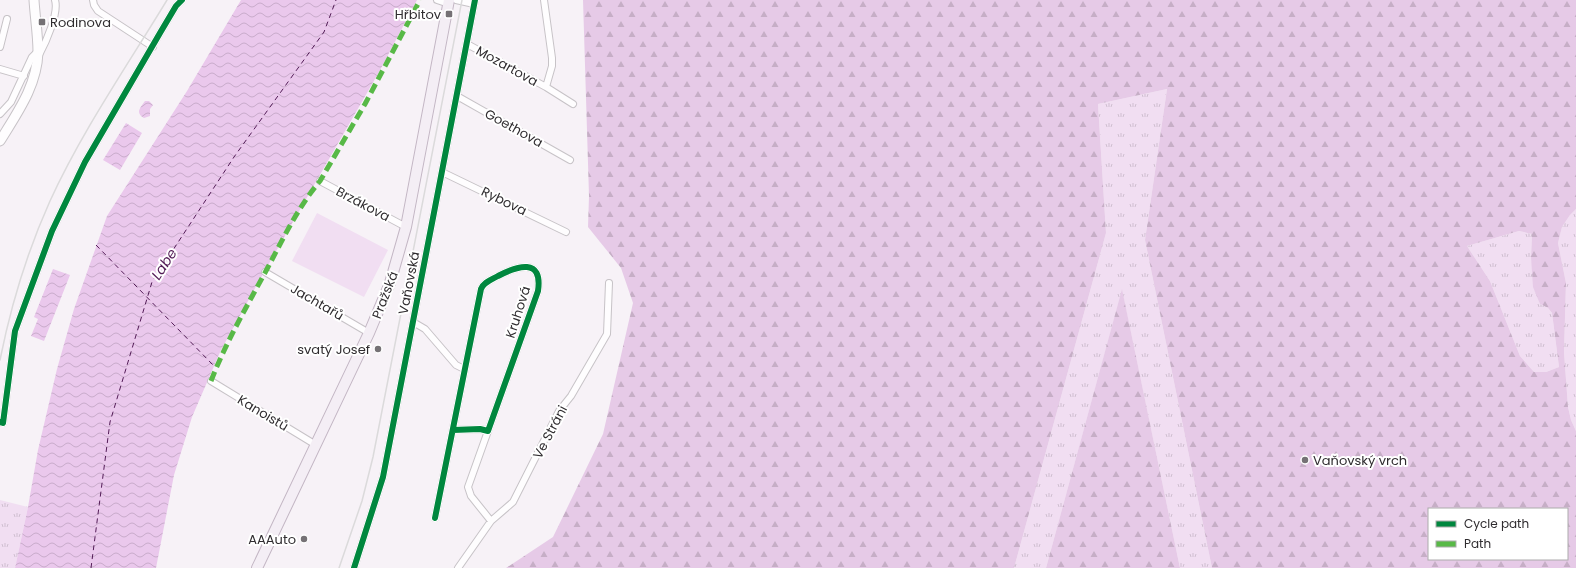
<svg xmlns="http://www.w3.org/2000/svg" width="1576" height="568" font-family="Poppins,sans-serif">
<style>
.grass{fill:url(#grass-tufts)}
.forest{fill:url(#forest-firs);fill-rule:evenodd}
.garden{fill:#f1def2}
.water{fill:url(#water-waves)}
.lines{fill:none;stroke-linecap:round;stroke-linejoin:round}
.ferry{stroke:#521b56;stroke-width:1;stroke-dasharray:5 4;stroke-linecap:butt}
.minor-casing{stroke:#c7c3c7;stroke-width:8}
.secondary-casing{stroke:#c7c3c7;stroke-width:11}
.primary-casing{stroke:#c3b6c4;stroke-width:12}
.minor{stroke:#fefdfe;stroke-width:6}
.secondary{stroke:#fefdfe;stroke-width:9}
.primary{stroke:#f4eef5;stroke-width:10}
.rail{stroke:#dbdadb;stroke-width:1.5}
.quiet{stroke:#58b947;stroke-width:5;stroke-dasharray:10 5;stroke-linecap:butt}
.cycleway-casing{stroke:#fff;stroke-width:8}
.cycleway{stroke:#00873e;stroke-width:6}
.poi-dot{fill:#757175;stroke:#fff;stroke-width:1.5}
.labels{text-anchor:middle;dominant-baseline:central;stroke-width:4;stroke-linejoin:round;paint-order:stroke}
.poi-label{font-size:13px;fill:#2f2c2f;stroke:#fff;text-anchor:end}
.street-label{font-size:13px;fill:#2f2c2f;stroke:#fff}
.water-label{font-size:14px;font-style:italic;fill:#521b56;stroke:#fff}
</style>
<defs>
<pattern id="grass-tufts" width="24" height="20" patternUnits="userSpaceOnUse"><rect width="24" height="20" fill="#f1def2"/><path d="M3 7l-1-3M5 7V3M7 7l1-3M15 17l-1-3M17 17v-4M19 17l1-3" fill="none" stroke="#cfbfd0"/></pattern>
<pattern id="forest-firs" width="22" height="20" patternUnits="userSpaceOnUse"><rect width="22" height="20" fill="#e6cae7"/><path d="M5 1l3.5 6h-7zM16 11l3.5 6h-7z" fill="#c6aec6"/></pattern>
<pattern id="water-waves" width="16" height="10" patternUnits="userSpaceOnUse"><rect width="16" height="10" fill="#eac8ec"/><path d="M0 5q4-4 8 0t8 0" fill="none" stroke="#c9accb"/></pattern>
</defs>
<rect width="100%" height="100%" fill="#f7f2f7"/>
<path class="grass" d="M1167,89l-22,151 67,328h-32l-58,-278 -76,278h-32l92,-335 -8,-129z
M1576,209v222l-5,-11 -3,-13 -4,-55 2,-69 -8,-40 4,-16 8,-12z
M1519,231l13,3 -1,23 9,47 8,4 4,5 7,54 -13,5h-12l-14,-16 -30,-75 -23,-35z
M0,500l28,7 -13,61h-15z"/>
<path class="forest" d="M583,0h993v209l-6,6 -8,12 -4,16 8,40 -2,69 4,55 3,13 5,11v137h-364l-67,-328 22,-151 -69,15 8,129 -92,335h-508l47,-31 50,-103 30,-131 -12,-35 -33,-41 1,-31zM1519,231l13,3 -1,23 2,30 7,17 8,4 4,5 7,54 -13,5h-12l-14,-16 -30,-75 -23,-35zM1429,509h138v50h-138z
M1122,289l58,279h-134z"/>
<path class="garden" d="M317,213l71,37 -24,47 -72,-36z"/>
<path class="water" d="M241,0h176l-38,72 -120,209 -38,69 -29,67 -18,58 -18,93h-141l13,-61 10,-57 19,-81 17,-60 33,-93 80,-125z
M145,101h4l4,4 -3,4v7l-6,2c-9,-5 -4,-10 1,-17z
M126,123l16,10 -22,37 -17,-10z
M53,269l17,6 -26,66 -13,-5 7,-17 -4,-2z"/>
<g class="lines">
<path class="ferry" d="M96,245l118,121
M91,568l19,-146 42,-140 82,-125 90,-125 12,-32"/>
<defs>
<path id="minor" d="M93,0l1,5 4,6 55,36
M437,0l12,4
M456,0l18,4
M544,0l8,58v8l-6,21
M467,44l79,43 27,17
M0,47l7,-28
M39,55c7,-13 20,-42 16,-55
M0,69l24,7
M457,96l113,64
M0,114l11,-12 21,-45 6,-6
M442,172l124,60
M320,181l86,46
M265,272l104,61
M413,322l12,7 31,36 8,4
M211,381l105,64
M0,422l3,1 12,-92 37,-100 33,-69 75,-129 16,-27 6,-6
M488,431l-20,56 3,9 20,25
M435,518l46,-229c3,-7 10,-9 17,-13 19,-10 45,-19 40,15l-50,140 -8,-2 -27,1
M354,568l29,-91 92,-477
M458,568l33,-47 22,-19 46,-91 12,-15 36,-62 2,-51"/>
<path id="secondary" d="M0,141c17,-28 37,-55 38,-89 0,-17 -3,-35 -4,-52"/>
<path id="primary" d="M257,568l112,-235 21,-50 16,-56 43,-227"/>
</defs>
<use href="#minor" class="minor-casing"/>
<use href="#secondary" class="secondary-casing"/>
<use href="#primary" class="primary-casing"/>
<use href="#minor" class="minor"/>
<use href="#secondary" class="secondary"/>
<use href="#primary" class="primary"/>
<path class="rail" d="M0,360c11,-55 27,-108 50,-159 32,-70 77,-135 117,-201
M339,568l23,-67 11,-44 89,-457"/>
<path class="quiet" d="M211,381c15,-39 36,-75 56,-112 16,-30 31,-62 53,-88l45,-77 55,-104"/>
<defs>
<path id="cycleway" d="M0,422l3,1 12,-92 37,-100 33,-69 75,-129 16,-27 6,-6
M435,518l46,-229c3,-7 10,-9 17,-13 19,-10 45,-19 40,15l-50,140 -8,-2 -27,1
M354,568l29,-91 92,-477"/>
</defs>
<use href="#cycleway" class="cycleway-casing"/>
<use href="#cycleway" class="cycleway"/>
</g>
<g class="poi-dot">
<rect x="445" y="10" width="8" height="8" rx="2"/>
<rect x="38" y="18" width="8" height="8" rx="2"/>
<circle cx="378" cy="349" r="4"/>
<circle cx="1305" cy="460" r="4"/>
<circle cx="304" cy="539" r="4"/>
</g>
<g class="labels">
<g class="poi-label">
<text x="441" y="14">Hřbitov</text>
<text x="50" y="22" text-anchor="start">Rodinova</text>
<text x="370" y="349">svatý Josef</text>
<text x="1313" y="460" text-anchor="start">Vaňovský vrch</text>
<text x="296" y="539">AAAuto</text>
</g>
<g class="street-label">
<text transform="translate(507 66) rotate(29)">Mozartova</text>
<text transform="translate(514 128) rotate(29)">Goethova</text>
<text transform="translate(504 201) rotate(26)">Rybova</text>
<text transform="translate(363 204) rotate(28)">Brzákova</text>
<text transform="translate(409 283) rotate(-79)">Vaňovská</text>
<text transform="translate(385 295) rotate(-69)">Pražská</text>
<text transform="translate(317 302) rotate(30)">Jachtařů</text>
<text transform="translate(518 312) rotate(-72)">Kruhová</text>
<text transform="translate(263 413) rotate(31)">Kanoistů</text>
<text transform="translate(550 432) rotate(-62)">Ve Stráni</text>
</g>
<g class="water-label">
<text transform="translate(164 264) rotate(-57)">Labe</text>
</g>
</g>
<rect x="1428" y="508" width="140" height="52" fill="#ffffff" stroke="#acabac"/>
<rect x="1436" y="521" width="20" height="6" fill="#00873e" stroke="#acabac"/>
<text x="1464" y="528" font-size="12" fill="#2f2c2f">Cycle path</text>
<rect x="1436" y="541" width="20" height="6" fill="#58b947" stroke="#acabac"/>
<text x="1464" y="548" font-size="12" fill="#2f2c2f">Path</text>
</svg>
